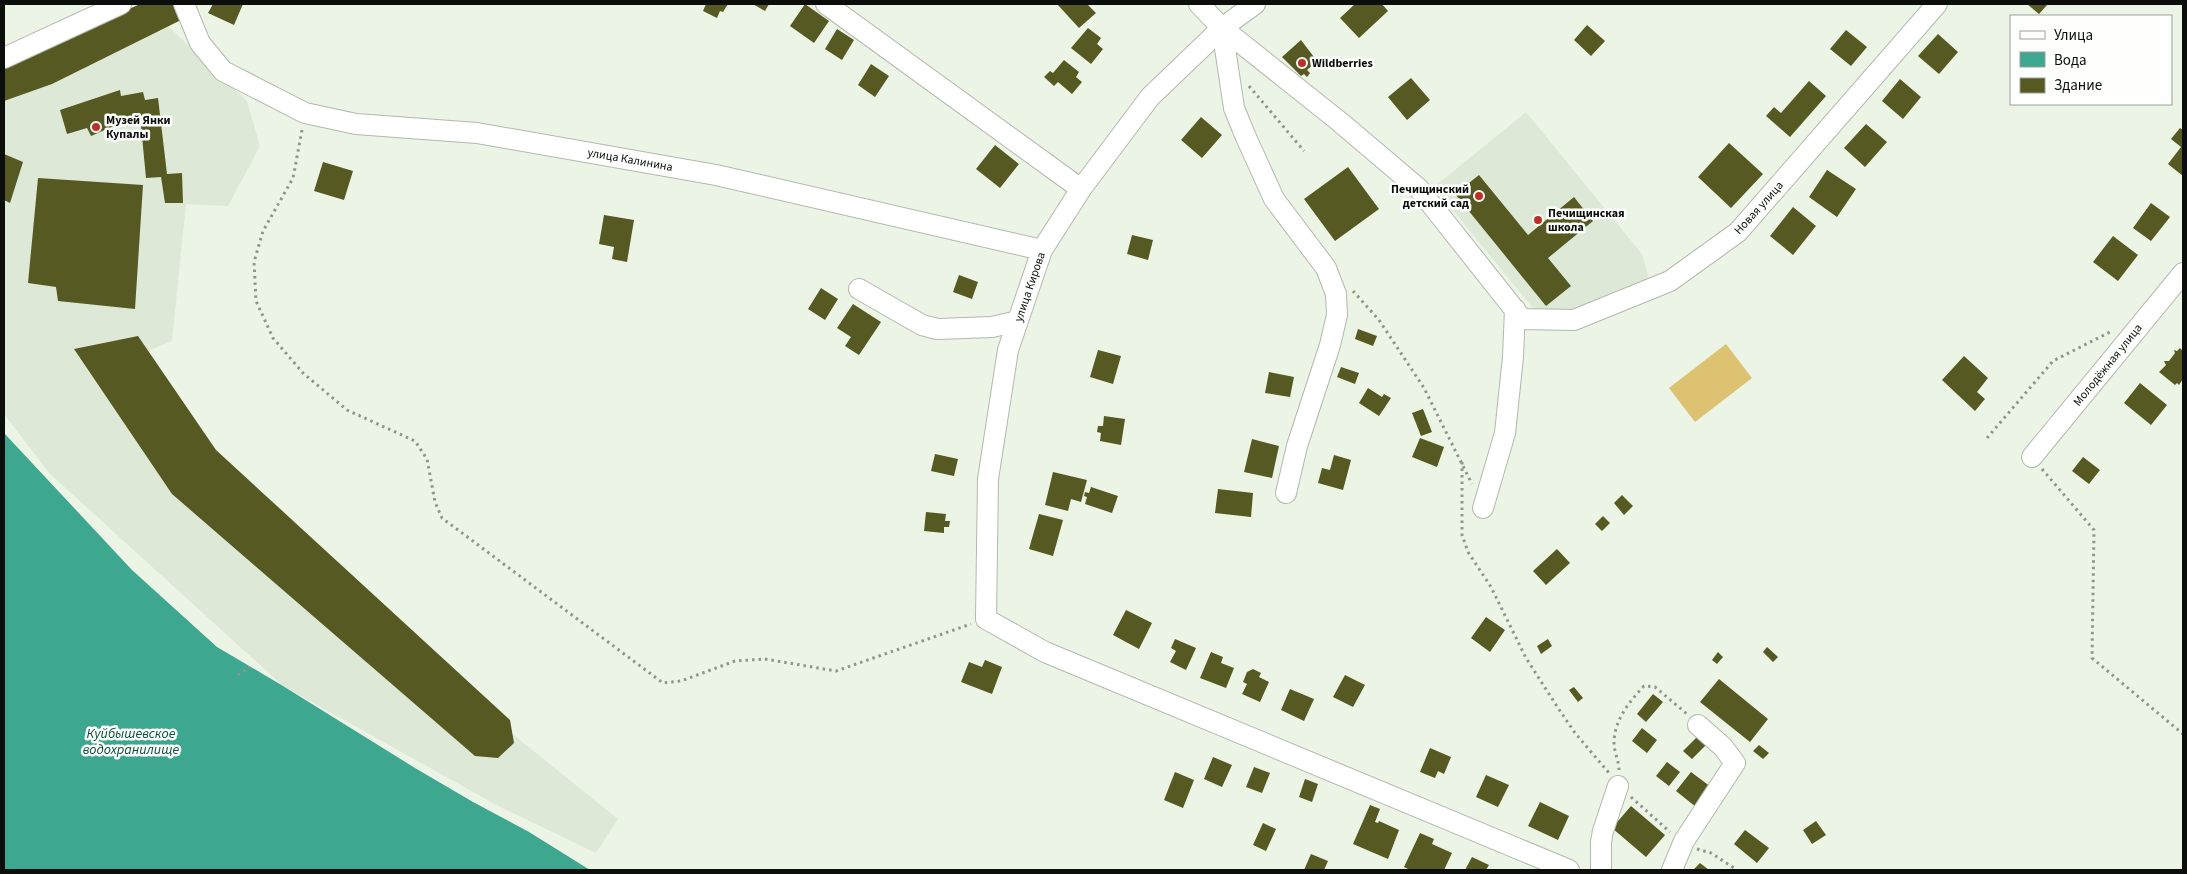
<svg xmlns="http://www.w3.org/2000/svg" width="2187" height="874" font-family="'Source Sans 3',sans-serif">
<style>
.built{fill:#dde9d6}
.green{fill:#ddc272}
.water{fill:#3da78f}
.building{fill:#565921}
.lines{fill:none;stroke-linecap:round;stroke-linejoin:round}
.minor-casing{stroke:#b2b9ad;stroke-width:22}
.path{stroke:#90968c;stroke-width:3;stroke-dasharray:2.5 4;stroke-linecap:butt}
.minor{stroke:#fff;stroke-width:20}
.poi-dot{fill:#bd3025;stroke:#fdfffc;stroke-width:2}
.labels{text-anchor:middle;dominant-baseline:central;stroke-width:5;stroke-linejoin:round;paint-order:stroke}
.poi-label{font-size:12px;font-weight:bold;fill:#0b0e0a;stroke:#fdfffc;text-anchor:start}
.street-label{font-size:12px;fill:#0b0e0a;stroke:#fdfffc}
.water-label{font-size:14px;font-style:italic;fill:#0f4b3e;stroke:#fdfffc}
</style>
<rect width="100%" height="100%" fill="#ecf4e6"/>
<path class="built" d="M140,4h5l102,97 13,45 -32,60 -42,-2 -14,137 -26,11 62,98 297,278 113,91 -22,34 -96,-46 -217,-121 -234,-213 -45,-59v-344z
M1526,112l116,142 8,28 -72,27 -27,4 -19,-6 -98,-120z"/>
<path class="green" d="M1726,344l26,34 -57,44 -26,-34z"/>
<path class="water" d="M4,433l128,137 85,77 66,39 132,82 58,34 56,30 61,38h-586z"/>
<path class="building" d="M140,4h33l8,16 -129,64 -48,17v-35z
M213,4h30l-9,21 -26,-12z
M706,4h22l-5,8 -3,-1 -3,7 -14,-7z
M753,4h16l-4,7z
M805,4l24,17 -15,22 -24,-17z
M1057,4h30l9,9 -17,15z
M1355,4h27l6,7 -29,27 -19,-20z
M2027,4h21l-9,10z
M1587,25l18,16 -14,15 -17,-16z
M1088,28l13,10 -4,6 6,5 -12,15 -20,-16z
M837,29l17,11 -12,20 -17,-11z
M1846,30l21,17 -16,19 -21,-17z
M1938,34l20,18 -19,22 -21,-18z
M1301,40l16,21 -10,9 3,3 -3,4 -3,-3 -3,2 -19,-19z
M1064,60l15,12 -3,5 6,5 -10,12 -14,-12 -4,4 -10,-9 6,-6 3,2z
M871,64l18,12 -14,21 -17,-12z
M1411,78l19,22 -23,20 -19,-23z
M1900,79l21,18 -18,22 -21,-18z
M1809,81l17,15 -36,41 -24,-21 8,-9 7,6z
M120,90l1,6 22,-4 2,8 13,-2 9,76 15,-1 1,30h-18l-4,-26 -15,1 -5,-52h-16l-2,-4 -32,14 -4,-8 -20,6 -7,-24z
M1201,117l21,18 -20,23 -21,-18z
M1866,124l21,18 -22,25 -21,-19z
M2180,128l3,2v46l-15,-12 13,-17 -10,-8z
M1729,143l34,31 -32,34 -33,-31z
M995,145l24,19 -19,24 -24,-19z
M4,154l19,8 -13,41 -6,-3z
M323,162l30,9 -9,29 -30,-9z
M1348,167l31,42 -44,32 -31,-42z
M1827,170l29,19 -19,28 -28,-20z
M1479,175l49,60 46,-38 19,24 -45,37 23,28 -25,20 -91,-112z
M38,178l105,7 -8,124 -77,-8 -2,-14 -28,-4z
M2151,203l19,14 -19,24 -18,-13z
M1793,207l23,19 -23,29 -23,-19z
M604,215l30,5 -7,42 -15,-3 2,-12 -15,-3z
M1132,235l21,5 -5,20 -21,-6z
M2113,236l25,19 -20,26 -25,-19z
M959,275l19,7 -6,17 -19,-7z
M821,288l17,11 -13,21 -17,-11z
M853,304l28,18 -22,33 -14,-9 6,-9 -14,-9z
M1358,329l19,7 -4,10 -18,-7z
M138,336l78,114 294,270 4,23 -16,15 -23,-2 -303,-262 -98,-145z
M2180,348l3,3v28l-4,6 -2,-2 -2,2 -16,-13 7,-7 -2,-4h5l6,-8 -1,-3 3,1z
M1098,350l23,6 -8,28 -23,-7z
M1964,356l24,22 -11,14 8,7 -10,12 -33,-31z
M1341,367l18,6 -4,11 -18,-7z
M1269,372l25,5 -4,20 -25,-4z
M2140,383l27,22 -16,20 -27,-22z
M1368,388l14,9 2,-3 7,4 -12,18 -20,-13z
M1423,409l9,23 -11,4 -9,-23z
M1104,416l21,3 -4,26 -21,-4 1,-8 -4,-1 1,-6h5z
M1420,438l24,9 -7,20 -25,-10z
M1252,439l27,7 -7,32 -28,-6z
M935,454l23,5 -4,17 -23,-5z
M1334,455l17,5 -8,30 -25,-7 4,-15 8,2z
M2083,457l17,13 -11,14 -17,-13z
M1053,472l34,8 -6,22 -10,-3 -3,12 -23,-6z
M1091,487l27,9 -6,17 -27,-9 2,-7 -3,-1 1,-4 4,1z
M1218,489l35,4 -2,24 -36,-4z
M1622,495l11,11 -9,9 -10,-12z
M926,512l20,2 -1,7h5l-1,6h-5v6l-20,-2z
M1039,514l24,6 -10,36 -24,-7z
M1603,516l7,7 -8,8 -7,-7z
M1557,549l13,14 -24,22 -13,-14z
M1126,610l26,13 -13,26 -26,-14z
M1486,617l19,13 -15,22 -19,-14z
M1175,639l21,9 -10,22 -16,-8 6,-11 -5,-3z
M1548,639l4,7 -11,8 -4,-8z
M1767,647l11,10 -5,5 -10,-10z
M1211,652l12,5 -2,6 13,5 -8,20 -26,-10z
M1718,652l5,5 -6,7 -5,-4z
M985,660l17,7 -10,27 -31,-12 8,-20 13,5z
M1253,669l8,4 -2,4 10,5 -9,20 -18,-8 5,-10 -4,-2 4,-10z
M1345,675l20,10 -12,22 -20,-10z
M1719,679l49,40 -18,23 -50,-40z
M1574,687l9,11 -5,4 -9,-12z
M1290,689l24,10 -10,22 -23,-11z
M1653,694l10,8 -17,20 -9,-8z
M1642,728l15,12 -10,13 -15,-12z
M1699,735l9,8 -16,16 -9,-8z
M1759,745l10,8 -6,6 -10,-8z
M1430,748l21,9 -7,17 -6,-3 -3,7 -15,-6z
M1213,757l19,8 -10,22 -18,-8z
M1667,762l13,10 -11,14 -13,-10z
M1254,767l16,6 -8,20 -16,-6z
M1175,772l19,8 -11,28 -19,-8z
M1691,772l20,15 -15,20 -20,-16z
M1486,775l23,10 -11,22 -22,-10z
M1305,779l13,5 -6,18 -13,-5z
M1540,802l29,14 -11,24 -30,-14z
M1370,805l10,4 -5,13 3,1 1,-2 20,9 -11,29 -35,-15z
M1631,806l34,29 -19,22 -34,-29z
M1816,821l10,14 -14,9 -9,-14z
M1263,823l13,6 -10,22 -13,-6z
M1745,830l24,18 -12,15 -23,-19z
M1420,833l14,6 -2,5 20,9 -8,17h-34l-6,-3z
M1311,854l17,7 -4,9h-20z
M1472,857l17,8 -3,5h-21z
M1700,863l9,7h-16z"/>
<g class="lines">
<defs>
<path id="minor" d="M184,4l16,39 23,28 82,42 51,11 121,9 239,42 326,75
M826,4l255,185
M1199,4l23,24 118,94 79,67 103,130 52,1 96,-39 68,-49 199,-228
M1255,4l-33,24 -72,69 -69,92 -39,61 -34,100 -20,129 -2,140 59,33 524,218
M1222,28l12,80 11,27 29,64 52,69 10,26 1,21 -7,30 -33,101 -11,47
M4,58l117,-54
M859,289l63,36 15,4 55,-2 26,-6
M2032,457l151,-184
M1483,508l22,-75 8,-76 2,-48
M1601,870v-28l2,-11 15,-45
M1672,870l12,-29 51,-78 -12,-16 -25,-22"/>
</defs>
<use href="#minor" class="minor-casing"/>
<path class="path" d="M1249,86l55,65
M302,130l-9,48 -30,53 -9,31 2,39 17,37 30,35 44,37 68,31 12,18 8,43 7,16 221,165 18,-2 54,-20 30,-2 71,12 135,-47
M1353,291l26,29 45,68 48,96
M1987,438l66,-77 57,-29
M1462,462v73l6,17 23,35 35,71 32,50 17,25 34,40
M2042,469l52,61 -2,128 91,76
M238,675l12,-8
M1619,770c0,-9 -5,-18 -5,-27 0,-23 16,-42 30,-57l11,1 32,27
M1631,797l39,35
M1697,849l14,4 26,17"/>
<use href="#minor" class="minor"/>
</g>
<g class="poi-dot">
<circle cx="1302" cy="63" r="5"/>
<circle cx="96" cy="127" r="5"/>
<circle cx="1479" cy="196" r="5"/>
<circle cx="1538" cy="220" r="5"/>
</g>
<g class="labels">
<g class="poi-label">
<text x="1312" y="63">Wildberries</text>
<text x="106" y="120">Музей Янки<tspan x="106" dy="14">Купалы</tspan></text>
<text x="1469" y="189" text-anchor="end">Печищинский<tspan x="1469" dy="14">детский сад</tspan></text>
<text x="1548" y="213">Печищинская<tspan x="1548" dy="14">школа</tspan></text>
</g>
<g class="street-label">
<text transform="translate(630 160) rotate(10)">улица Калинина</text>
<text transform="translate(1759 208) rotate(-48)">Новая улица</text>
<text transform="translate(1030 287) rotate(-71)">улица Кирова</text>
<text transform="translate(2108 365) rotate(-51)">Молодёжная улица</text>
</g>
<g class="water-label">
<text x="131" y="734">Куйбышевское<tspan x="131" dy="16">водохранилище</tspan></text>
</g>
</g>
<rect width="2187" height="874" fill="none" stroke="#0b0e0a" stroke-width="10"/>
<rect x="2010" y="15" width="162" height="90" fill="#fdfffc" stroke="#9c9f9b"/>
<rect x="2020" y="31" width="25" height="8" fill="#ffffff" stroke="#9c9f9b"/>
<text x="2054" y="40" font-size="15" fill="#0b0e0a">Улица</text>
<rect x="2020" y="52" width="25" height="15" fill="#3da78f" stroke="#9c9f9b"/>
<text x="2054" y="65" font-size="15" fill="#0b0e0a">Вода</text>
<rect x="2020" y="78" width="25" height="15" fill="#565921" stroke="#9c9f9b"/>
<text x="2054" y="90" font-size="15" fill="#0b0e0a">Здание</text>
</svg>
